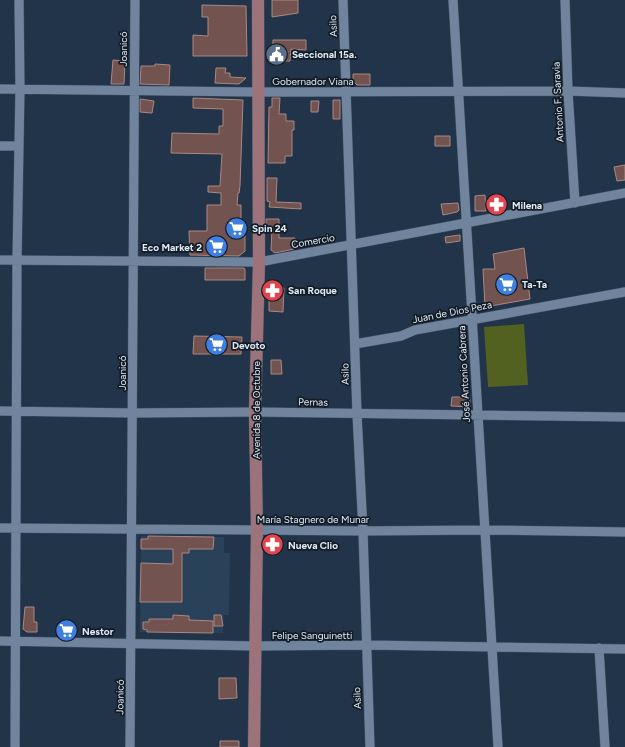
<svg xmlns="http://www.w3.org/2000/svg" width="625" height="747" font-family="Figtree,sans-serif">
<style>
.built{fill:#2a415a}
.pitch{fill:#526020}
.building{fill:#73534f;stroke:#ab8883}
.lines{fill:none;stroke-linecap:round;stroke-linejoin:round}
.minor-casing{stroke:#415163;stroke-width:10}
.major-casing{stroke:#415163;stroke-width:13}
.minor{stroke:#70859d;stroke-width:9}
.major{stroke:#9c737b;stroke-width:12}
.labels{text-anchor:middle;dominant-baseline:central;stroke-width:3.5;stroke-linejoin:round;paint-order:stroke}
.street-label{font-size:10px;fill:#dfebf8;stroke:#131b24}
.poi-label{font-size:10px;font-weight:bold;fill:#dfebf8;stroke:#131b24;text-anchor:start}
</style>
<rect width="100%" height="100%" fill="#213449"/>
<path class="built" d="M141,536l83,1v16h6l-1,62h-5l-1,18 -83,-1z"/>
<path class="pitch" d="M524,324l4,61 -40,2 -4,-60z"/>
<path class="building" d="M272,0h26v13l-26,4z
M202,5l44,1 1,50h-54v-21l15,1v-19h-6z
M273,40h33v10l-15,-1 -1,12h-18z
M113,60l12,1 -1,23h-13z
M155,64l15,1 -1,20 -29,-1 1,-18h14z
M216,68h10l-1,5h5v4l16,1 -7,6 -24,-1z
M353,74h17v11h-13l-4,-4z
M193,98l50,2 -3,86 -1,7h-1l-1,12h4v26h4v20l-6,5 -49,-1 -1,-24h18v-26h14v-12l-13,-1v-6h12l2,-32 -51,-1 1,-20 47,1v-8h4v-17l-30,-1z
M272,98h8l-1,16h7v7h8v9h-2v26h-7v7h-17l1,-56h3z
M140,99l14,2 -2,12 -12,-1z
M333,100h7v19h-7z
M311,101h8l-1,11h-7z
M435,136h15v10h-15z
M625,165v15l-8,1 -3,-14z
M267,178h10l-1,24 25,1v6l-32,-2 1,-5 -3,-1z
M485,195l1,16h-11v-15z
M458,203l1,7 -2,2 -14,3 -2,-11z
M266,219h13v19h16l-1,11 -19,4 -4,-3 1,-21h-6z
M460,235v6l-14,2 -1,-6z
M524,248l6,51 -45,8 -2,-38h12l-2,-15z
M205,268h39l1,1v11h-40z
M269,288h15l-1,24 -14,-1z
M194,336l48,1 -1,17h-48z
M271,360h10l1,14h-11z
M452,397h18v10l-19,-1z
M148,536l66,1 -1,12h-24v4h-7v49h-42l1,-39 32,1v-15h-32v-10h7z
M25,607h9v15h3v10h-10l-4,-3z
M173,615l16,1v4l24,1v12l-66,-1v-2l-4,-1v-7h6v-3h24z
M214,615h7l2,11h-9z
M219,678h17l1,20 -18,1z
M220,741h19v6h-19z"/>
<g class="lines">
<defs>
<path id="minor" d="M343,0l14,414 6,117 7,216
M453,0l45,747
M565,0l3,91 7,112
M0,89l258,3 310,-1 57,2
M0,146h18
M0,260l259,2 366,-69
M355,344l46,-8 14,-6 210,-38
M0,411l133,2 122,-1 370,5
M0,528l363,3 123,-1 139,2
M0,641l256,5 110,-1 259,4
M599,648l6,99
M15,747l2,-486 3,-173 -1,-88
M130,747l5,-747"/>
<path id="major" d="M254,747l3,-217 -2,-118 4,-150 -1,-262"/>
</defs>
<use href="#minor" class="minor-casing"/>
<use href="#major" class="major-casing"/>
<use href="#minor" class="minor"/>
<use href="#major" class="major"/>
</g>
<defs>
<symbol id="civic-disc" viewBox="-11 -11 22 22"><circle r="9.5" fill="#5c6f8a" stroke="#131b24"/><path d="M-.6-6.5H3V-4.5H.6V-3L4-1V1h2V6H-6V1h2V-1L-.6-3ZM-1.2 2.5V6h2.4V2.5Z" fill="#fff"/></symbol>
<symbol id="pharmacy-disc" viewBox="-11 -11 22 22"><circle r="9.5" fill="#e0444e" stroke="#131b24"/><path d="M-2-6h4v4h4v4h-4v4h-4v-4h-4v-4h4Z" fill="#fff"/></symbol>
<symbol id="supermarket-disc" viewBox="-11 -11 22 22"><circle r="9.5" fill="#3f7fe0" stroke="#131b24"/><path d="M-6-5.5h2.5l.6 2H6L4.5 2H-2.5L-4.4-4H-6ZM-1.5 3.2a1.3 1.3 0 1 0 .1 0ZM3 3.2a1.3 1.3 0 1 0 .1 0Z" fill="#fff"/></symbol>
</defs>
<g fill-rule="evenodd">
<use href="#civic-disc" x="264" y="42" width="25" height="25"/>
<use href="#pharmacy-disc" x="484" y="192" width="25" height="25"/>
<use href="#supermarket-disc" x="224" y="216" width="25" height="25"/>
<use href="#supermarket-disc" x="204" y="234" width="25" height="25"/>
<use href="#supermarket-disc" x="494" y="272" width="25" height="25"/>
<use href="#pharmacy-disc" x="260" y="278" width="25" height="25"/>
<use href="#supermarket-disc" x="204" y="332" width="25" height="25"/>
<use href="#pharmacy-disc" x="260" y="532" width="25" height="25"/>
<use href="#supermarket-disc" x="54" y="618" width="25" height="25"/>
</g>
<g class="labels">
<g class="street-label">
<text transform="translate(333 26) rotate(-92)">Asilo</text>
<text transform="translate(123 49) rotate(-90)">Joanicó</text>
<text x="313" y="81">Gobernador Viana</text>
<text transform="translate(558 102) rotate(-93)">Antonio F. Saravia</text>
<text transform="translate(313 241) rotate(-10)">Comercio</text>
<text transform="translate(452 312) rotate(-11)">Juan de Dios Peza</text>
<text transform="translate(122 373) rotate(-90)">Joanicó</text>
<text transform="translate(345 374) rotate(-91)">Asilo</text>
<text transform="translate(464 374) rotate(-93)">José Antonio Cabrera</text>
<text transform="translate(313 402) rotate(1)">Pernas</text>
<text transform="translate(256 410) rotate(-90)">Avenida 8 de Octubre</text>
<text x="313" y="519">María Stagnero de Munar</text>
<text x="312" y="635">Felipe Sanguinetti</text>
<text transform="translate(120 697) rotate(-89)">Joanicó</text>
<text transform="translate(357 698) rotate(-92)">Asilo</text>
</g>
<g class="poi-label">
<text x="292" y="54">Seccional 15a.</text>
<text x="512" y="205">Milena</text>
<text x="252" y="228">Spin 24</text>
<text x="202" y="247" text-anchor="end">Eco Market 2</text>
<text x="522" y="284">Ta-Ta</text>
<text x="288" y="290">San Roque</text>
<text x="232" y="345">Devoto</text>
<text x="288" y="545">Nueva Clio</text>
<text x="82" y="631">Nestor</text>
</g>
</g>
</svg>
